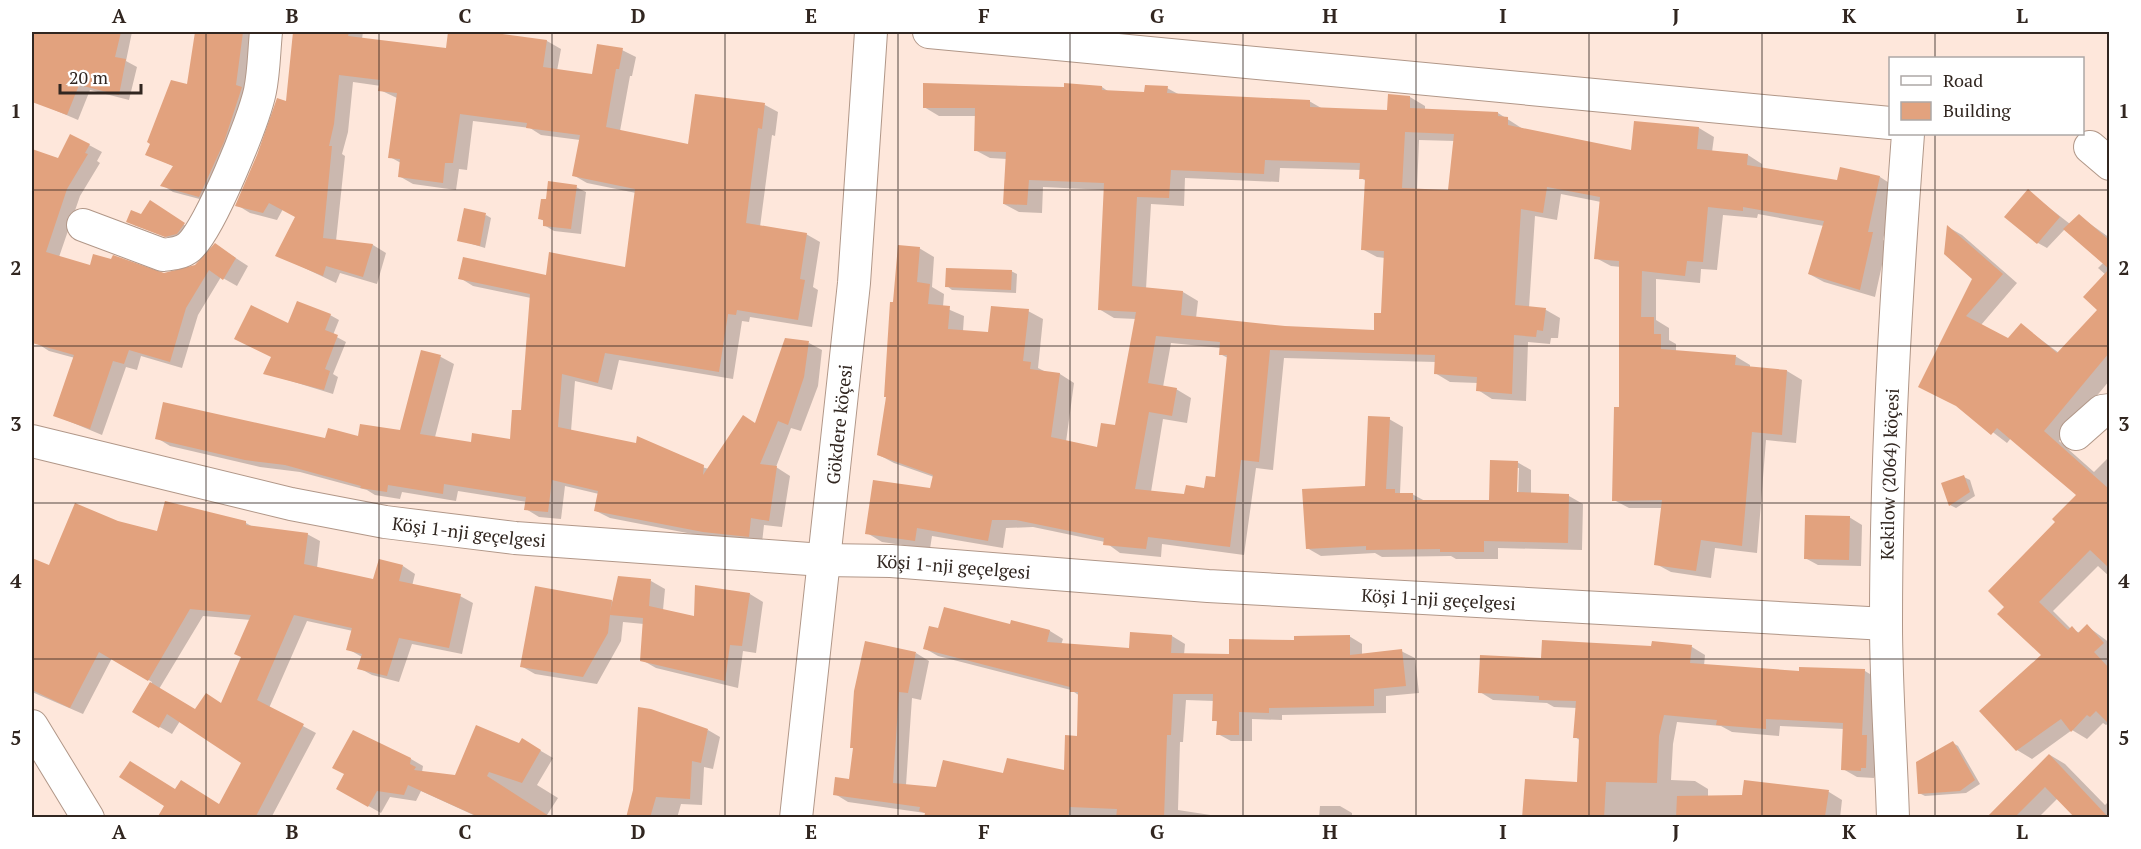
<svg xmlns="http://www.w3.org/2000/svg" width="2141" height="849" font-family="'PT Serif',serif">
<style>
.shadow{fill:#0003;fill-rule:evenodd}
.building{fill:#e2a27e;fill-rule:evenodd}
.lines{fill:none;stroke-linecap:round;stroke-linejoin:round}
.minor-casing{stroke:#b19788;stroke-width:34}
.minor{stroke:#fff;stroke-width:32}
.grid{fill:none;stroke:#312620;stroke-width:1.5;stroke-opacity:0.55}
.labels{text-anchor:middle;dominant-baseline:central;stroke-width:5;stroke-linejoin:round;paint-order:stroke}
.street-label{font-size:18px;fill:#312620;stroke:#fff}
.neatline{fill:none;stroke:#312620;stroke-width:2}
.grid-label{font-size:20px;text-anchor:middle;font-weight:bold;fill:#312620}
</style>
<rect width="100%" height="100%" fill="#fee7db"/>
<path class="shadow" d="M32,32h100l-6,29 11,6 -8,33 -39,-10 -12,30 -35,-15 -1,-16 -10,-6 2,-10 -2,-1z
M196,32h59l-8,59 -36,111 -38,-10 -11,-7 13,-18 -28,-13 41,-68z
M295,32h68l-1,7 85,11 3,-18h23l74,9 14,8 -4,22 36,5 29,-26 14,7 -4,19h-2l-10,55 70,14 75,-40 13,7 -3,24 -3,-1 -12,92 46,7 14,8 -7,45 5,3 -6,37 -62,-10 -1,5 -7,-1 -9,58 -114,-19 -7,30 -37,-9 -4,50 138,38 47,-44 53,-82 13,7 -4,36 -17,45 -10,-3 -15,39 14,9 -8,51 -18,-2 -2,18 -44,-4 -108,-21 -14,-7 3,-17 -34,-8 -4,33 -22,-2 -13,-8 1,-7 -69,-11 -2,10 -54,-9 -2,7 -25,-4 -8,-5 -67,-18 -40,-5 -90,-21 -13,-8 169,2 75,-8 21,-80 19,5 13,7 -19,73 37,7 39,-4 12,-28 8,-114 -58,-12 -13,-8 87,-1 79,-8 10,-76 -49,-10 -14,-8 7,-35 -39,-5 -11,-7 -57,-7 -6,49 -8,-1 -3,21 -43,-6 -14,-8 2,-13 -11,-6 7,-59 -17,-8 1,-4 -28,-4 -5,50 -6,22 3,2 -9,85 37,4 13,8 -9,31 -37,-11 -4,10 -59,-28 19,-39 -13,-7 -6,11 -27,-7 -13,-8 50,-102z
M1102,87l7,5 37,2 21,-6 13,7 129,6 14,8 65,2 22,-14 15,9v4l73,3 25,16 110,22 2,-28 64,5 15,9 -2,15 36,3 14,9v5l76,13 42,-5 14,9 -11,54 4,2 -12,55 -51,-15 -15,-8 15,-48 -66,-12 -1,4 -34,-3 -6,55 -16,-1 -1,14 -44,-4v41l13,8v12l7,4v8l59,4 15,9v3l37,3 15,9 -6,63 -30,-3 -9,113 -42,-5 -4,30 -40,-6 -15,-8 7,-56h-34l-15,-8 7,-92v-141l-10,-1 -15,-8 5,-56 -40,-8 -4,26 -22,-4 -6,92 17,2 14,8 -2,20h-7l-1,6 -22,-2 -2,59 -34,-2 -14,-9v-7l-28,-1 -15,-9 1,-11 -152,-4 -11,112 -17,-2 -12,87 -82,-11 -1,13 -41,-4 -15,-11 -72,-15 -27,1 -3,20 -71,-12 -2,13 -48,-7 -15,-9 64,-43 3,-13 -40,-14 -15,-8 9,-58 7,-93 24,-56 15,9 -2,30 12,7 -1,13 21,9 -1,15 26,2 39,-22 15,8 -5,49 8,4 14,2 14,9 -8,59 32,7 18,-22 20,-108 -22,-1 -15,-9 7,-119 -63,-3 -1,26 -23,-1 -15,-8 3,-45 -17,-1 -15,-8 1,-34h-37l-15,-9 141,-19zM1419,140l36,1 -5,51 -33,-2zM1280,168l81,2v8l5,3 -4,68 15,8 8,1 -2,57 -8,16 -90,-4 -89,-9 2,-17 -15,-9 -37,-3 5,-85 33,2 1,-28 94,4zM1171,343l50,5 -1,6 8,4 -12,121 -11,10 -19,6 -35,-3 12,-73 24,4 4,-25 -15,-9 -13,-2z
M89,145l13,7 -5,9 3,2 -20,33 -21,61 32,9 73,8 32,-8 32,-13 20,13 -11,20 -16,-9 -23,38 -16,53 -41,-12 -4,14 -11,-3 -24,68 -48,-20 21,-57 -26,-7 -17,-11v-190l27,9z
M576,187l10,5 -5,42 -27,-3 -10,-6v-4l-5,-3 8,-17z
M2028,191l42,33 9,-8 31,22v142l-51,61 35,31 16,-16v121l-12,-11 -45,45 18,18 9,4 7,-7 23,17v79l-4,3 -3,-2 -16,16 -15,-9 -40,29 -15,-9 26,-95 -37,-48 51,-85 21,-27 -67,-57 -4,5 -47,-36 -25,-12 39,-117 -26,-51 14,8 55,48 -36,42 28,15 12,-15 38,28 40,-43 7,-35 -8,-7 6,-6 -39,-33 -18,19 -9,-5z
M156,206l33,22 -6,8 -11,3 -38,-14z
M486,215l5,3 -6,30 -26,-8z
M1011,271l6,3 -1,19 -64,-3 -5,-4z
M330,315l9,5 -6,15 13,7 -13,32 5,3 -5,17 -68,-21 24,-48z
M1389,419l14,8 -3,66 12,1 13,7 65,1 27,-40 14,8v24l38,2 14,8 -1,46 -84,-2v11h-42l-5,-3 -69,1 -7,-4 -54,3 -14,-8 59,-61zM1516,468h3l-1,32h-3z
M1964,477l6,3 5,16 -19,12 -6,-3z
M1849,517l13,8 -1,41 -43,-1 -13,-7z
M118,523l40,10 88,-10 7,4 54,7 13,7 -3,27 57,13 29,-15 12,8 -3,12 48,10 13,7 -11,51 -50,-10 -13,38 -27,-7 -13,-7 3,-11 -14,-8 5,-18 -46,-10 -38,87 47,25 -45,85h-99l3,-27 45,15 23,-43 -63,-42 -8,13 -38,-22 18,-30 -40,-24 -29,56 -51,-22v-133l18,8zM203,616l48,4 -8,38 -21,46 -26,7 -37,-22z
M651,581l14,8 -2,21 32,8 55,-24 13,8 -7,51 -13,-2 -5,37 -82,-20 -14,-8 2,-36 -21,-2 -2,19 -24,43 -62,-10 -14,-8 90,-65 3,1z
M1012,622l38,9 13,8 -2,6 69,5 42,-14 13,8 -1,11 46,1 66,-14 53,-6 13,8v11l39,-4 14,7 4,35 -33,3v17l-104,2v5l-30,-1v22h-21l-13,-7v-12l-4,-2v-19l-28,-1 -3,42h-3l-2,68 52,8h-305v-5l-77,-11 -13,-8 15,-14 66,-127 13,8 -8,39 -9,-2 -6,87 31,3 67,-13 61,-4 14,-34 1,-41 -9,-6 -133,-34 -14,-8 15,-18 72,-5z
M1692,647l13,8 -1,11 96,7 65,-2 13,8 1,96h-4l-1,3 -17,-1 -14,-8 1,-40 -64,-3 -1,10 -47,-4 -11,-6 -44,-4 -4,22 -2,36 24,1 13,8v8l121,-5 13,8 -2,18h-316l54,-34 3,-43 -6,-4 2,-29 -23,-1 -7,-4 -54,-3 -13,-8 62,-33 111,-11z
M708,730l12,7 -7,32 -9,-2 -2,38 -21,-1 -4,14h-50z
M522,740l31,18 -16,27 21,13 -11,17 -67,3 -59,-27 -5,10 -26,-4 -9,16 -43,-24 73,-30 12,7 -1,6 34,5 64,-32z
M1953,743l5,3 22,38 -14,9 -41,3 -6,-3z
M2050,755l15,9 40,41 5,-5v18h-33l-19,-20 -20,20h-50z
M1320,806h20l12,7v5h-33z"/>
<path class="building" d="M32,32h89l-6,25 11,2 -7,36 -40,-10 -12,30 -35,-13z
M195,32h48l-7,53 6,2 -18,55 -25,55 -39,-11 13,-20 -28,-11 5,-11 -3,-2 24,-62 16,4z
M293,32h56l-1,4 98,12 2,-16h39l60,8 -4,27 49,7 5,-30 26,4 -4,21h-3l-10,58 82,17 7,-50 70,9 -3,26 -4,-1 -12,95 61,10 -7,46 5,1 -7,40 -61,-10 -1,5 -8,-1 -9,58 -114,-19 -7,30 -36,-9 -4,53 78,16 1,-7 67,29 -1,10 40,-60 12,8 30,-85 24,3 -5,36 -16,48 -10,-4 -18,43 17,2 -8,55 -18,-3 -2,19 -46,-5 -109,-21 4,-20 -46,-11 -4,32 -24,-2 2,-13 -82,-13 -1,10 -55,-9 -1,7 -27,-4 1,-2 -76,-21 -40,-5 -90,-21 8,-37 162,36 3,-10 30,8 2,-12 40,6 21,-80 20,5 -21,79 51,8 1,-9 38,6 2,-29h9l9,-116 -72,-15 5,-22 83,18 3,-23 76,15 10,-78 -63,-13 8,-41 -54,-7 1,-5 -67,-9 -7,49h-8l-2,20 -45,-6 2,-18 -12,-1 9,-65 -19,-2 2,-11 -41,-5 -5,49 -5,22h3l-9,92 50,6 -10,33 -37,-11 -3,10 -48,-20 20,-39 -26,-14 -6,10 -28,-7 22,-51 20,-57 9,3z
M923,83l141,4v-4l38,3v4l42,2 1,-7 23,1 -1,7 143,7v7l77,3 1,-16 22,2v12l88,4v4l10,1v8l123,25 3,-29 65,6 -2,22 51,5 -1,11 90,15 3,-13 40,9 -12,56h5l-13,58 -52,-16 16,-53 -81,-14v4l-35,-4 -5,55 -16,-1 -2,15 -43,-5 -1,46h13v17h7v15l75,6 -1,10 52,5 -5,65 -30,-3 -10,114 -41,-6 -5,31 -42,-6 8,-65 -50,1 2,-94h5v-146l-25,-2 6,-62 -53,-10 -4,26 -22,-4 -6,96 31,3 -3,23 -6,-1 -1,7 -22,-2 -2,59 -36,-3 1,-14 -43,-3 1,-19 -165,-5 -11,112 -18,-2 -11,87 -82,-10 -2,12 -43,-4 1,-7 -88,-18h-24l-4,21 -71,-13 -2,13 -50,-7 8,-54 57,8 3,-13 -56,-20 9,-58h-2l6,-95h3l5,-57 22,2 -3,35 13,2 -2,20 22,2 -2,23 40,3 3,-26 38,3 -6,52 8,1 -1,7 30,4 -9,64 46,10 4,-24 14,2 21,-113 -38,-2 6,-127 -75,-3 -2,25 -24,-1 3,-52 -32,-1 1,-43h-52zM1405,132l49,2 -6,56 -46,-2zM1265,160l95,3 -1,16h6l-4,71 23,1 -3,62h-7v17l-89,-4 -104,-11 2,-24 -51,-5 5,-89 32,1 2,-28 93,4zM1156,336l64,6 -1,13h8l-12,122 -9,-1 -2,12 -18,-3 -2,9 -49,-5 14,-77 23,4 5,-28 -29,-5z
M70,134l20,10 -5,9 3,1 -21,35 -21,63 44,13 3,-11 18,5 2,-4 51,18 31,-8 20,-22 21,15 -13,22 -14,-10 -23,38 -16,54 -41,-12 -5,14 -11,-3 -23,68 -37,-13 21,-61 -42,-12v-194l26,9z
M548,181l29,4 -6,44 -28,-3v-6l-5,-1 3,-20h5z
M2028,189l32,28 -23,27 -33,-27z
M150,200l35,23 -8,11 -12,3 -39,-15 5,-12 10,4z
M464,208l22,5 -6,33 -23,-5z
M2079,214l30,26v29l-46,-40z
M1947,225l56,49 -37,42 42,22 13,-15 36,30 40,-43 -14,-13 26,-28v84l-65,78 65,58v79l-19,-18 -51,52 29,28 4,-4 6,7 9,-9 17,19 -10,9 15,16v56l-13,-13 -6,6 -3,-2 -16,17 -10,-13 -45,32 -37,-40 62,-56 -44,-41 7,-7 -16,-16 67,-69 -3,-3 24,-24 -79,-67 -6,7 -35,-29 -38,-19 54,-108 -28,-25z
M946,268l66,2 -1,20 -66,-3z
M297,301l34,13 -6,16 13,5 -13,34 5,2 -6,19 -61,-16 8,-17 -37,-18 17,-34 37,18z
M1368,416l22,1 -4,72h9v4h18v7h76l1,-40 28,1 -1,31 52,2 -1,49 -84,-2v11h-44v-3l-74,1v-4l-60,3 -4,-60 63,-3z
M1964,475l6,17 -21,14 -8,-23z
M165,501l81,20v4l62,8 -4,31 69,15 6,-20 24,6 -4,16 62,13 -12,54 -50,-10 -12,38 -30,-7 5,-15 -16,-4 6,-22 -58,-13 -37,85 47,24 -49,94h-98l7,-12 -45,-29 11,-16 45,28 6,-9 38,24 22,-41 -74,-49 -8,14 -27,-16 18,-30 45,27 11,-16 15,10 20,-46 -7,-3 17,-39 -61,-6 -42,72 -49,-29 -29,56 -38,-18v-132l17,7 26,-62 43,18 39,10z
M1805,515l45,1 -1,44 -45,-1z
M618,576l33,3 -2,27 45,10 1,-31 55,8 -8,53 -12,-1 -5,36 -85,-20 3,-43 -33,-3 -2,18 -25,44 -63,-10 15,-81 77,14 -2,12z
M944,607l66,17 1,-4 39,10 -3,12 82,6 1,-16 42,3 -1,18 58,1v-15l65,1v-4l56,-1v20l52,-6 4,37 -32,3v17l-105,2v5l-30,-1v23h-23l1,-14h-5l1,-27h-40l-2,41h-4l-3,83h-48l1,-9 -47,-2 -2,11h-144l1,-5 -6,-2 1,-4 -87,-12 2,-18 14,2 4,-31h-3l4,-57 11,-50 51,11 -8,41 -9,-1 -6,91 43,4 7,-27 60,13 4,-15 57,12 1,-35 12,1 1,-44h-8v-5l-147,-38 6,-23 9,2z
M1542,640l109,6 1,-5 40,4 -2,18 109,8v-4l66,2 -3,66h5l-1,33h-5v3l-20,-1 2,-47 -77,-4v10l-50,-4 1,-5 -53,-5 -5,21 -2,47 -51,-1 -2,36h-82l3,-39 52,3 2,-44h-6l3,-37 -37,-1v-4l-61,-3 2,-38 61,3z
M638,707l13,2 57,20 -7,34 -9,-2 -2,38 -34,-2 -6,21h-24l7,-28z
M476,725l43,18 3,-5 19,12 -19,33 -33,-11 -2,4 65,42h-71l-73,-33 -4,10 -27,-4 -9,16 -32,-18 8,-15 -12,-6 21,-38 58,28 -1,6 6,3 -2,3 41,5z
M1953,741l22,39 -15,11 -42,3 -2,-32z
M2049,754l60,64h-34l-30,-31 -31,31h-28z
M1744,780l85,10 -4,26 -149,2 1,-22 65,-1z"/>
<g class="lines">
<defs>
<g id="minor">
<path d="M929,32l961,91"/>
<path d="M2090,147l20,17"/>
<path d="M83,225l80,30c9,-1 19,-2 26,-8 21,-18 65,-127 71,-156 4,-19 4,-40 6,-59"/>
<path d="M2076,434l26,-23 8,-1"/>
<path id="s1" d="M32,441l259,63 94,18 130,16 308,22 68,1 317,25 678,38"/>
<path d="M32,726l56,92"/>
<path id="s2" d="M796,818l58,-535 17,-251"/>
<path id="s3" d="M1893,818c-2,-65 -7,-131 -7,-195 0,-164 10,-327 22,-489"/>
</g>
</defs>
<use href="#minor" class="minor-casing"/>
<use href="#minor" class="minor"/>
</g>
<path class="grid" d="M206,32v786M379,32v786M552,32v786M725,32v786M898,32v786M1070,32v786M1243,32v786M1416,32v786M1589,32v786M1762,32v786M1935,32v26M1935,134v684M32,190h2078M32,346h2078M32,503h2078M32,659h2078"/>
<g class="labels">
<g class="street-label">
<text stroke="none"><textPath href="#s2" startOffset="396">Gökdere köçesi</textPath></text>
<text stroke="none"><textPath href="#s3" startOffset="344">Kekilow (2064) köçesi</textPath></text>
<text stroke="none"><textPath href="#s1" startOffset="447">Köşi 1-nji geçelgesi</textPath></text>
<text stroke="none"><textPath href="#s1" startOffset="933">Köşi 1-nji geçelgesi</textPath></text>
<text stroke="none"><textPath href="#s1" startOffset="1419">Köşi 1-nji geçelgesi</textPath></text>
</g>
</g>
<rect width="2141" height="849" fill="none" stroke="#ffffff" stroke-width="66"/>
<rect x="1889" y="57" width="195" height="78" fill="#ffffff" stroke="#ada8a6" stroke-width="1.5"/>
<rect x="1901" y="76" width="30" height="9" fill="#ffffff" stroke="#ada8a6" stroke-width="1.5"/>
<text x="1943" y="87" font-size="18" fill="#312620">Road</text>
<rect x="1901" y="102" width="30" height="18" fill="#e2a27e" stroke="#ada8a6" stroke-width="1.5"/>
<text x="1943" y="117" font-size="18" fill="#312620">Building</text>
<path d="M60 84v9h81v-9" fill="none" stroke="#312620" stroke-width="3"/>
<text x="69" y="84" font-size="18" fill="#312620" stroke="#ffffff" stroke-width="4.5" paint-order="stroke">20 m</text>
<rect x="33" y="33" width="2075" height="783" class="neatline"/>
<g class="grid-label">
<text x="119" y="23">A</text>
<text x="292" y="23">B</text>
<text x="465" y="23">C</text>
<text x="638" y="23">D</text>
<text x="811" y="23">E</text>
<text x="984" y="23">F</text>
<text x="1157" y="23">G</text>
<text x="1330" y="23">H</text>
<text x="1503" y="23">I</text>
<text x="1676" y="23">J</text>
<text x="1849" y="23">K</text>
<text x="2022" y="23">L</text>
<text x="16" y="118">1</text>
<text x="2124" y="118">1</text>
<text x="16" y="275">2</text>
<text x="2124" y="275">2</text>
<text x="16" y="431">3</text>
<text x="2124" y="431">3</text>
<text x="16" y="588">4</text>
<text x="2124" y="588">4</text>
<text x="16" y="745">5</text>
<text x="2124" y="745">5</text>
<text x="119" y="839">A</text>
<text x="292" y="839">B</text>
<text x="465" y="839">C</text>
<text x="638" y="839">D</text>
<text x="811" y="839">E</text>
<text x="984" y="839">F</text>
<text x="1157" y="839">G</text>
<text x="1330" y="839">H</text>
<text x="1503" y="839">I</text>
<text x="1676" y="839">J</text>
<text x="1849" y="839">K</text>
<text x="2022" y="839">L</text>
</g>
</svg>
